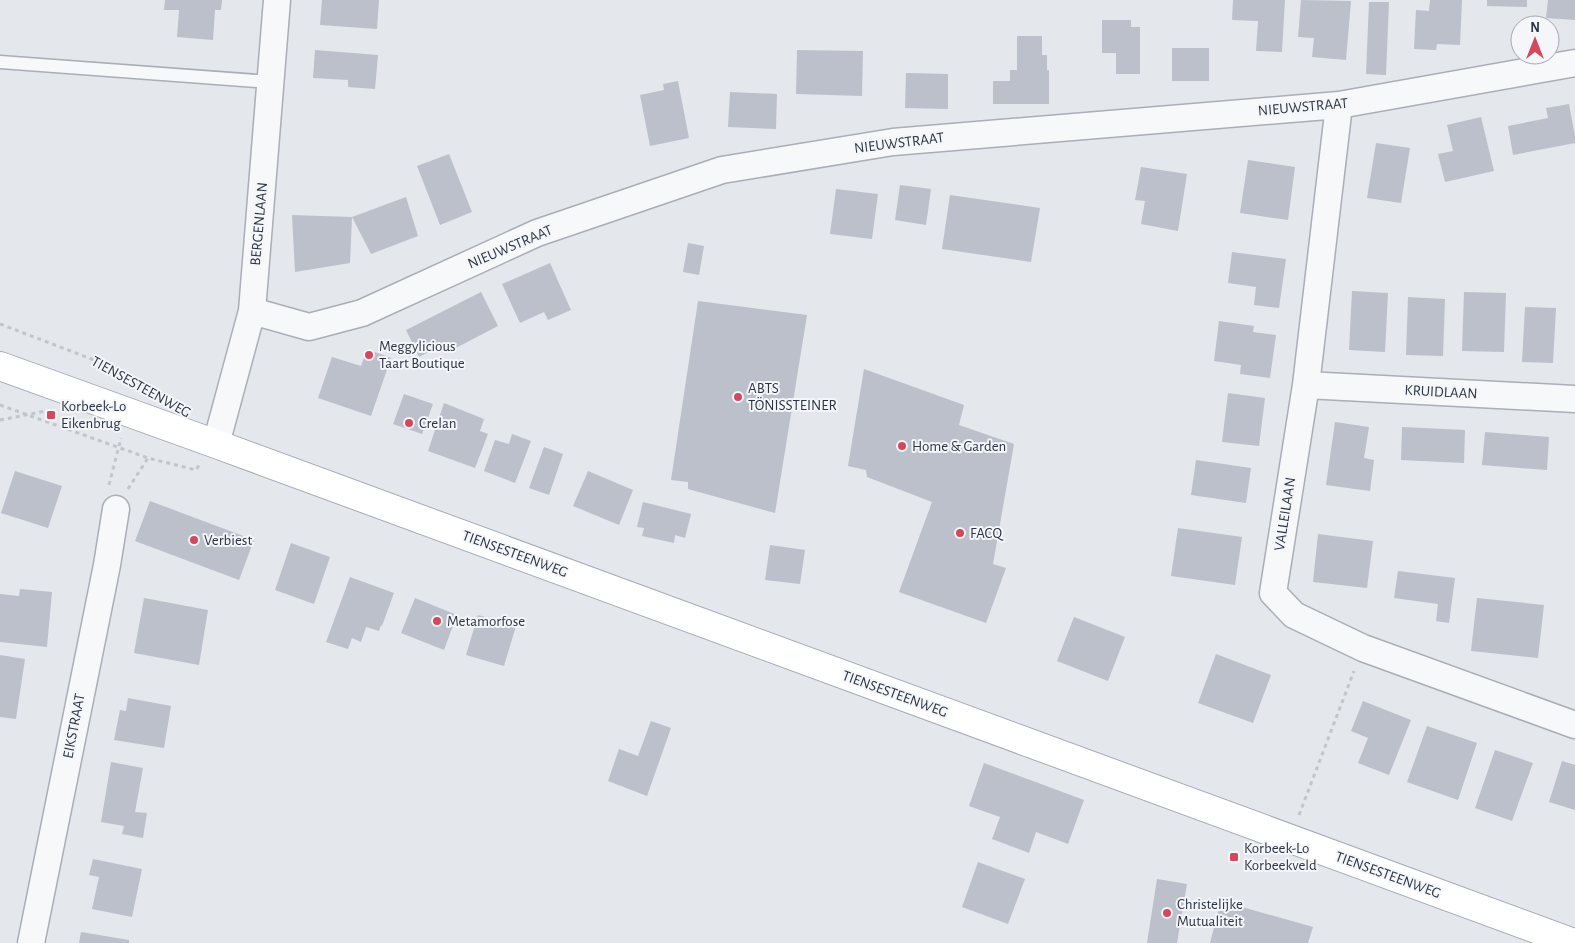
<svg xmlns="http://www.w3.org/2000/svg" width="1575" height="943" font-family="'Alegreya Sans',sans-serif">
<style>
.building{fill:#bbc0ca}
.lines{fill:none;stroke-linecap:round;stroke-linejoin:round}
.lane-casing{stroke:#a9aeb7;stroke-width:15}
.street-casing{stroke:#a9aeb7;stroke-width:29}
.primary-casing{stroke:#a3abb8;stroke-width:30}
.path{stroke:#c2c5cb;stroke-width:3;stroke-dasharray:4 4;stroke-linecap:butt}
.lane{stroke:#f7f8fa;stroke-width:12}
.street{stroke:#f7f8fa;stroke-width:26}
.primary{stroke:#fff;stroke-width:28}
.poi-dot{fill:#d1495b;stroke:#f4f6f9;stroke-width:2}
.labels{text-anchor:middle;dominant-baseline:central;stroke-width:4;stroke-linejoin:round;paint-order:stroke}
.street-label{font-size:15px;fill:#2b3445;stroke:#f4f6f9}
.poi-label{font-size:15px;fill:#2b3445;stroke:#f4f6f9;text-anchor:start}
</style>
<rect width="100%" height="100%" fill="#e4e7ec"/>
<path class="building" d="M165,0h57l-1,10h-6l-2,30 -36,-3 2,-27h-15z
M322,0h57l-2,29 -57,-4z
M1233,0h52l-3,52 -26,-1 2,-30 -26,-1z
M1301,0l50,1 -5,59 -34,-3 2,-19 -16,-1z
M1430,0h32l-2,45 -23,-1 -1,6 -22,-1 2,-39 13,1z
M1487,0h40v7l-40,-1z
M1548,0h27v20l-29,-2z
M1369,2h20l-3,73 -20,-1z
M1102,20h29v7h9v47h-24v-21h-14z
M1017,36h25v19h5v15h2v34h-56v-23h17v-11h7z
M1172,48h37v33h-37z
M315,50l63,5 -3,34 -27,-2v-7l-35,-2z
M797,50l66,1 -1,45 -66,-2z
M906,73l42,1v35l-43,-1z
M678,81l11,57 -39,8 -10,-51 24,-5 -1,-6z
M730,92l47,2 -1,35 -48,-2z
M1569,104l6,32v7l-62,12 -5,-29 40,-8 -2,-10z
M1481,117l13,54 -49,11 -7,-28 15,-3 -6,-26z
M1376,143l34,5 -9,55 -34,-5z
M449,154l23,58 -32,13 -23,-59z
M1248,160l47,7 -7,53 -48,-7z
M1141,167l46,7 -9,57 -37,-7 4,-23 -10,-1z
M900,185l31,4 -5,36 -31,-5z
M836,189l42,5 -6,45 -42,-5z
M950,195l90,13 -9,54 -89,-13z
M406,197l12,39 -47,18 -19,-37 -2,46 -55,9 -3,-57 60,2z
M688,243l16,3 -5,29 -16,-3z
M1232,252l54,7 -7,49 -25,-3 2,-18 -28,-4z
M550,263l21,47 -23,10 -4,-8 -24,11 -18,-39z
M1352,291l36,2 -3,59 -36,-2z
M481,292l17,34 -48,25 -4,-8 -27,14 -13,-27z
M1464,292l42,1 -2,59 -42,-1z
M1408,297l37,2 -2,57 -37,-1z
M698,301l109,14 -32,198 -87,-24v-7l-17,-2z
M1525,307l31,1 -3,55 -31,-1z
M1219,321l35,5 -1,6 23,3 -6,43 -30,-4 1,-9 -27,-4z
M367,349l24,9 -20,58 -53,-18 14,-41 29,9z
M864,369l100,36 -5,20 55,19 -21,120 13,4 -20,55 -87,-31 33,-90 -65,-25 -1,-7 -18,-4z
M1228,393l37,5 -6,48 -37,-4z
M404,394l29,10 -11,30 -29,-10z
M444,403l40,16 -4,12 8,3 -13,34 -47,-17z
M1335,422l34,5 -5,31 10,2 -4,31 -44,-6z
M1402,427l63,3 -1,33 -63,-3z
M1485,432l64,5 -2,33 -65,-5z
M512,434l19,7 -16,42 -31,-12 11,-31 14,4z
M544,447l19,7 -14,41 -20,-7z
M1196,460l55,8 -5,35 -55,-8z
M15,471l47,15 -14,42 -47,-15z
M588,471l45,19 -14,35 -46,-19z
M150,501l104,39 -15,40 -104,-39z
M643,502l48,12 -6,24 -10,-3 -1,8 -32,-7 2,-8 -7,-1z
M1178,528l64,9 -7,48 -64,-9z
M1318,534l55,7 -6,47 -54,-6z
M291,543l39,14 -16,47 -39,-14z
M770,545l35,5 -5,34 -35,-4z
M1398,571l57,7 -6,45 -13,-2 2,-17 -44,-6z
M350,577l44,16 -12,33 -1,-1 -2,6 -13,-4 -5,15 -9,-4 -4,11 -22,-7z
M20,589l32,3 -5,55 -47,-5v-48l19,2z
M144,598l64,12 -9,55 -65,-12z
M415,598l42,17 -13,35 -43,-17z
M1477,598l67,7 -6,53 -67,-7z
M478,615l38,11 -12,40 -38,-11z
M1074,617l51,20 -17,44 -51,-20z
M1216,654l55,21 -18,48 -55,-20z
M0,655l25,4 -9,60 -16,-2z
M128,698l43,8 -7,42 -50,-8 6,-30 6,1z
M1363,701l48,19 -22,55 -31,-12 10,-25 -17,-7z
M651,721l20,7 -24,68 -39,-15 11,-32 19,7z
M1427,726l50,17 -19,57 -51,-18z
M1495,750l38,13 -21,58 -37,-13z
M1562,761l13,4v45l-26,-8z
M111,762l32,6 -8,44 12,1 -4,25 -21,-4 2,-8 -23,-4z
M984,763l100,37 -16,44 -32,-12 -7,21 -37,-14 8,-22 -31,-11z
M93,859l49,10 -10,48 -40,-8 7,-32 -10,-2z
M978,862l47,17 -17,45 -46,-17z
M1157,879l30,5 -10,59h-30z
M1221,901l92,26 -5,16h-98z
M81,932l48,8v3h-50z"/>
<g class="lines">
<defs>
<path id="lane" d="M0,62l271,20"/>
<path id="street" d="M1339,105l-33,280 -33,208 21,22 69,33 212,77
M252,311l57,16 53,-14 175,-80 185,-63 171,-28 446,-37 236,-42
M1306,385l269,14
M216,444l36,-133 25,-311
M31,943l76,-378 9,-56"/>
<path id="primary" d="M0,366l216,78 1358,499"/>
</defs>
<use href="#lane" class="lane-casing"/>
<use href="#street" class="street-casing"/>
<use href="#primary" class="primary-casing"/>
<path class="path" d="M0,324l102,39 34,23
M0,405l148,53 48,12 3,-5
M0,420l46,-9
M109,485l12,-47
M128,489l20,-31
M1299,815l55,-144"/>
<use href="#lane" class="lane"/>
<use href="#street" class="street"/>
<use href="#primary" class="primary"/>
</g>
<g class="poi-dot">
<circle cx="369" cy="355" r="5"/>
<circle cx="738" cy="397" r="5"/>
<rect x="46" y="410" width="10" height="10" rx="2.5"/>
<circle cx="409" cy="423" r="5"/>
<circle cx="902" cy="446" r="5"/>
<circle cx="960" cy="533" r="5"/>
<circle cx="194" cy="540" r="5"/>
<circle cx="437" cy="621" r="5"/>
<rect x="1229" y="852" width="10" height="10" rx="2.5"/>
<circle cx="1167" cy="913" r="5"/>
</g>
<g class="labels">
<g class="street-label">
<text transform="translate(1303 107) rotate(-5)">NIEUWSTRAAT</text>
<text transform="translate(899 143) rotate(-7)">NIEUWSTRAAT</text>
<text transform="translate(259 224) rotate(-85)">BERGENLAAN</text>
<text transform="translate(510 247) rotate(-23)">NIEUWSTRAAT</text>
<text transform="translate(141 387) rotate(29)">TIENSESTEENWEG</text>
<text transform="translate(1441 392) rotate(3)">KRUIDLAAN</text>
<text transform="translate(1285 514) rotate(-81)">VALLEILAAN</text>
<text transform="translate(515 554) rotate(20)">TIENSESTEENWEG</text>
<text transform="translate(895 694) rotate(20)">TIENSESTEENWEG</text>
<text transform="translate(74 726) rotate(-79)">EIKSTRAAT</text>
<text transform="translate(1388 875) rotate(20)">TIENSESTEENWEG</text>
</g>
<g class="poi-label">
<text x="379" y="346">Meggylicious<tspan x="379" dy="17">Taart Boutique</tspan></text>
<text x="748" y="388">ABTS<tspan x="748" dy="17">TÖNISSTEINER</tspan></text>
<text x="61" y="406">Korbeek-Lo<tspan x="61" dy="17">Eikenbrug</tspan></text>
<text x="419" y="423">Crelan</text>
<text x="912" y="446">Home &amp; Garden</text>
<text x="970" y="533">FACQ</text>
<text x="204" y="540">Verbiest</text>
<text x="447" y="621">Metamorfose</text>
<text x="1244" y="848">Korbeek-Lo<tspan x="1244" dy="17">Korbeekveld</tspan></text>
<text x="1177" y="904">Christelijke<tspan x="1177" dy="17">Mutualiteit</tspan></text>
</g>
</g>
<g transform="translate(1535 40)"><circle r="24" fill="#f4f6f9" stroke="#a4a8b1"/>
<path d="M0-4L9 19L0 12L-9 19Z" fill="#d1495b"/>
<text y="-8" font-size="14" font-weight="bold" text-anchor="middle" fill="#2b3445">N</text>
</g>
</svg>
